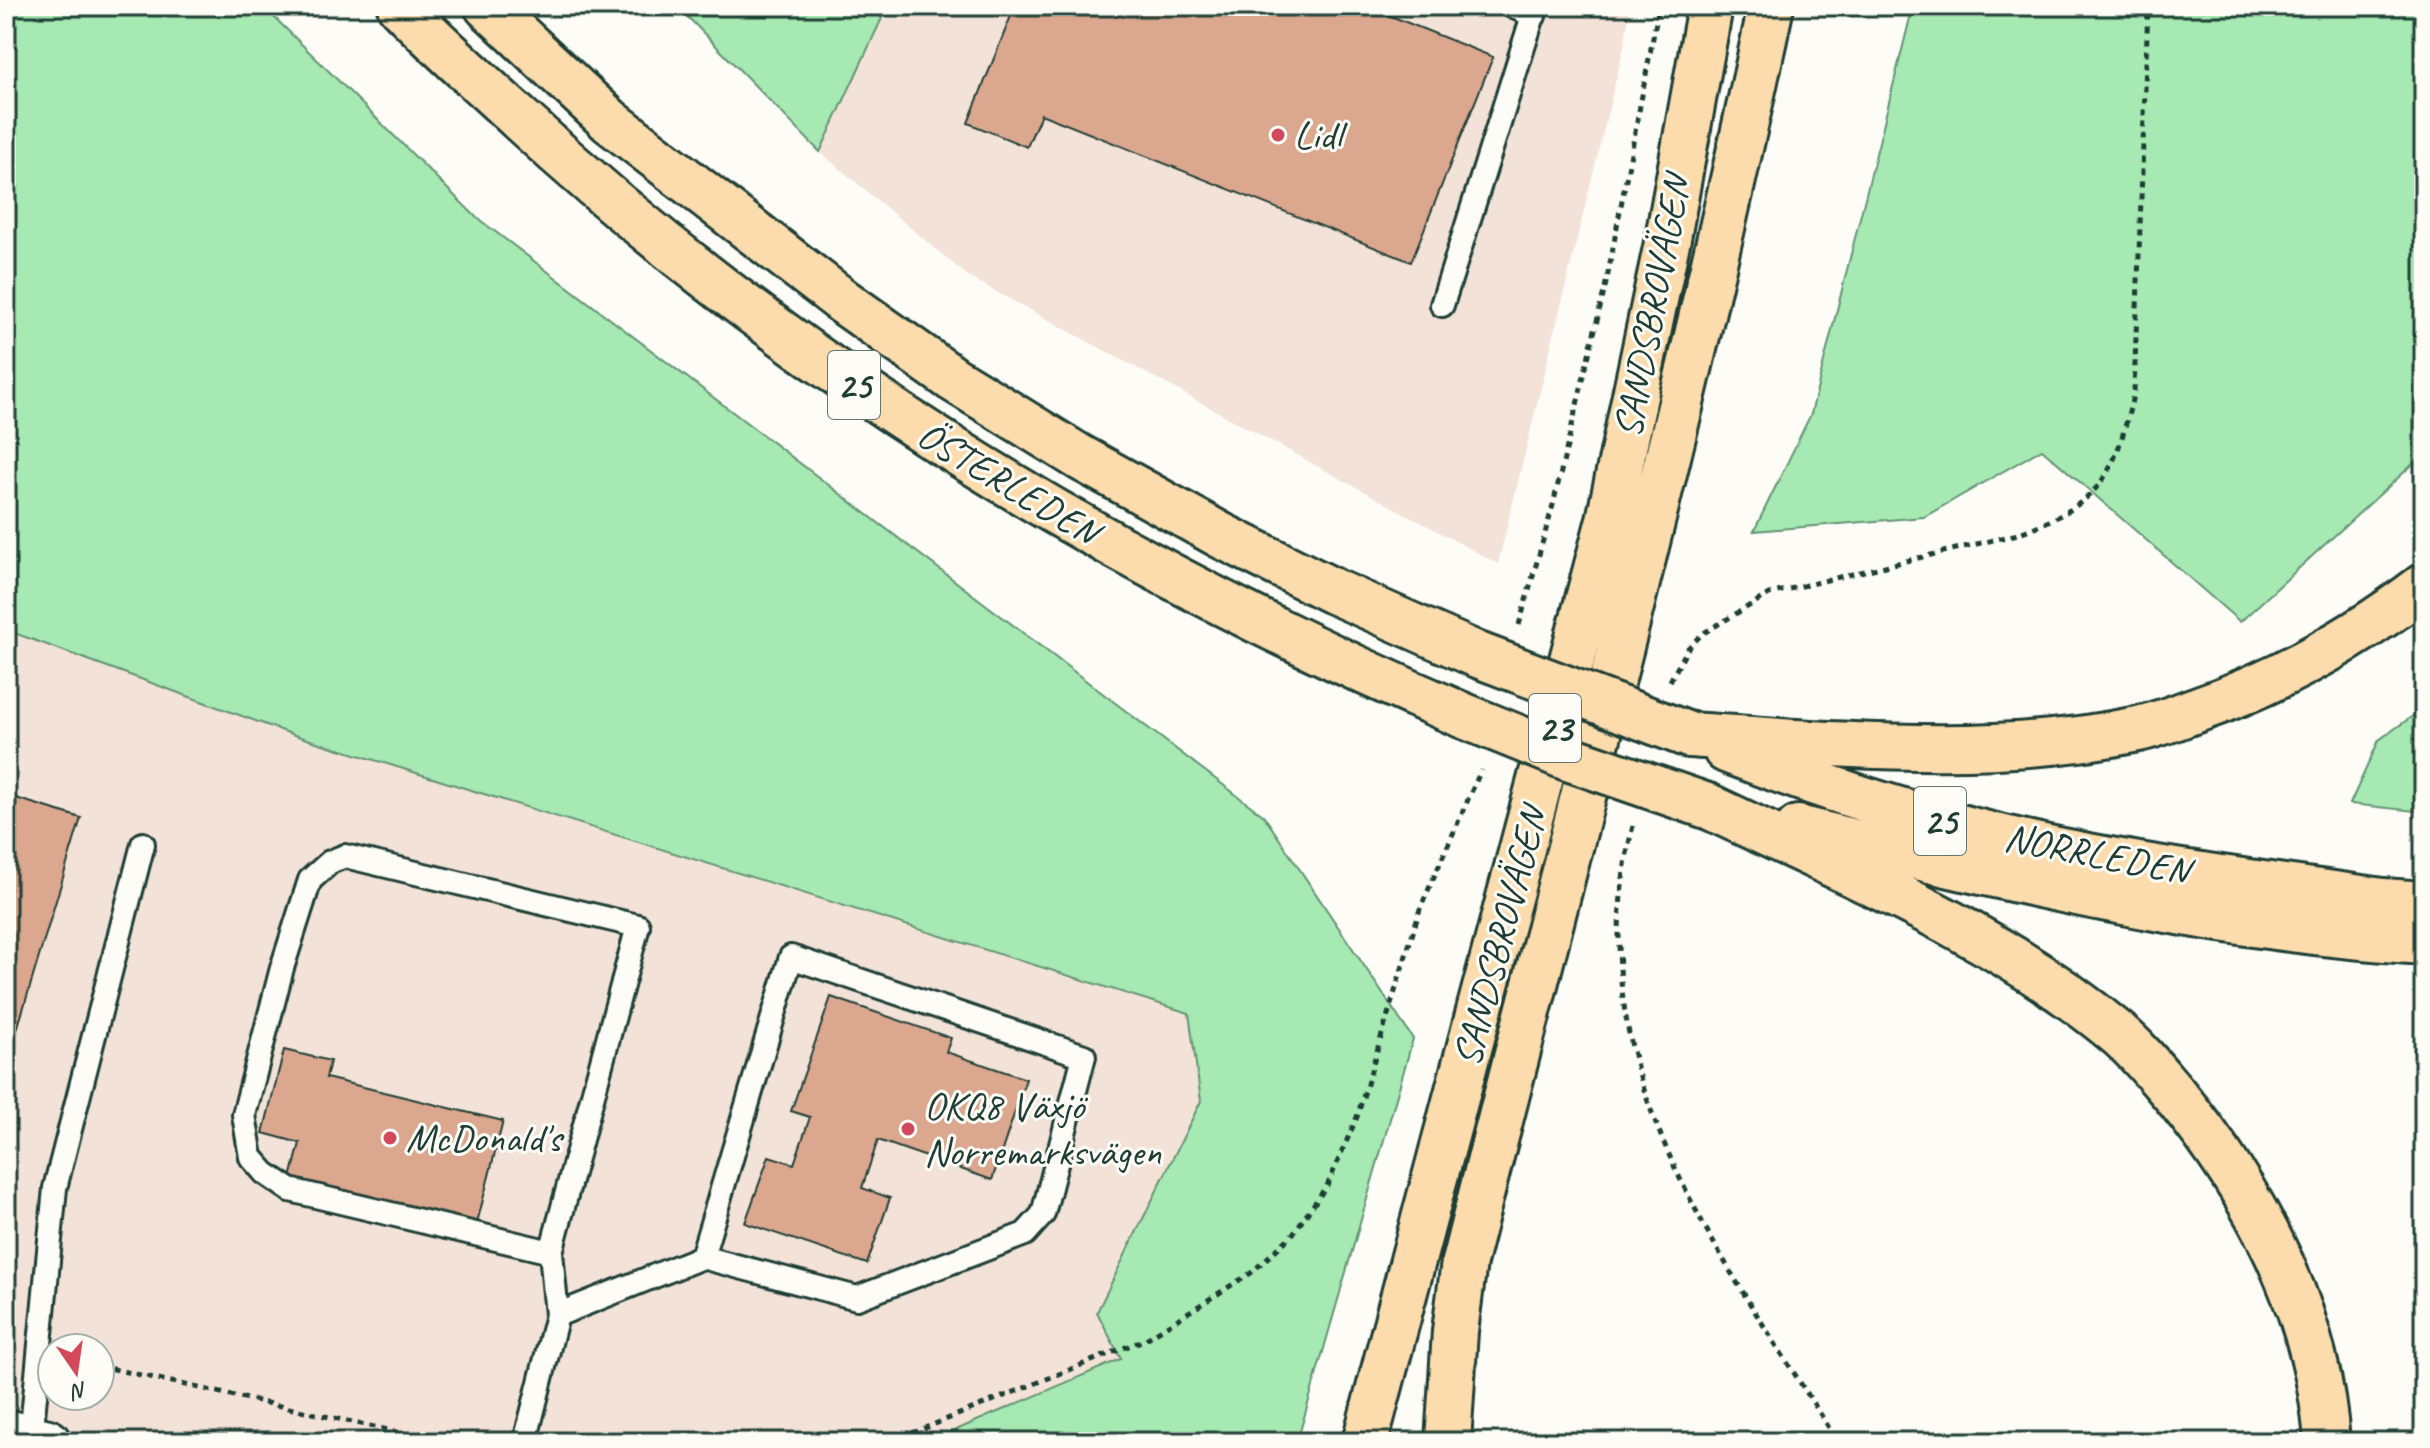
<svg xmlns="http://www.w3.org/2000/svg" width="2430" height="1448" font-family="Caveat,sans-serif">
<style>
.built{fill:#f3e2d8;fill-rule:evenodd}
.green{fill:#a7e9b3;stroke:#639374;stroke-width:2}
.building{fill:#dba78f;stroke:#1f3d34;stroke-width:2}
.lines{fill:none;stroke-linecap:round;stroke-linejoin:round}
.lane-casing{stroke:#1f3d34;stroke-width:28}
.street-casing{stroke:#1f3d34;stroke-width:50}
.primary-casing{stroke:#1f3d34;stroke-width:50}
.highway-casing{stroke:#1f3d34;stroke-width:50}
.path{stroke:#1f3d34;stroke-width:5;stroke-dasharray:6 6;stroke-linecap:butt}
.lane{stroke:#fdfcf7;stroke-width:22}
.street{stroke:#fdfcf7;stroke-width:44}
.primary{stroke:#fcdcac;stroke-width:44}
.highway{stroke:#fcdcac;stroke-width:44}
.highway-bridge-casing{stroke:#1f3d34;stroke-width:50;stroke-linecap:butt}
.highway-bridge{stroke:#fcdcac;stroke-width:44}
.poi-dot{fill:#d1495b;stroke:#fdfcf7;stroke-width:3}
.labels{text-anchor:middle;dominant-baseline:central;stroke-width:6;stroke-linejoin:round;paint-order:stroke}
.shield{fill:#fdfcf7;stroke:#62766e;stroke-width:2}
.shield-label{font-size:38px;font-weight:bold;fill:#1f3d34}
.poi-label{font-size:40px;fill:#1f3d34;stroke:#fdfcf7;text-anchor:start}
.street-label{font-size:40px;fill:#1f3d34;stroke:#fdfcf7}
</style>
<rect width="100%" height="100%" fill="#fdfcf7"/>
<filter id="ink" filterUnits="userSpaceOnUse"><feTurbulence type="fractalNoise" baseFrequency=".0125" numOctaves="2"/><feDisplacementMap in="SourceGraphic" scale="16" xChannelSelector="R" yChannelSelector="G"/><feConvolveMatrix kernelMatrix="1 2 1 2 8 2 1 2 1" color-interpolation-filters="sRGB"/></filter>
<g filter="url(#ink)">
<path class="built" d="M867,6h763l-5,36 -127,522 -529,-287 -149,-125 62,-134z
M6,630l288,105 895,278 12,88 -103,211 23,47 -193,83h-922zM52,1348h48v48h-48z"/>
<path class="green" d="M6,6h257l213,211 788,599 149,223 -116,403h-369l193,-83 -24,-47 104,-211 -12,-88 -895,-278 -288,-105z
M677,6h190l15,12 -62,134z
M1913,6h511v448l-184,168 -198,-173 -118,68 -170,14 57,-117z
M2424,708v104l-74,-8 29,-64z"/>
<path class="building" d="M1015,6h351l127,51 -82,205 -370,-148 -14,33 -59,-24z
M6,795l75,23 -75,248z
M831,997l120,41 -5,14 80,27 -34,101 -114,-40 -16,48 28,10 -23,66 -122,-41 24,-67 25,8 16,-47 -19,-6z
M284,1050l46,11 -4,17 177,43 -26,102 -186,-45 9,-35 -37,-10z"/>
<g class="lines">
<defs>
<path id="lane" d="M1512,6l22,10
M1442,305l94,-299
M551,1252l-261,-62 -25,-17 -14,-16 -7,-42 38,-147 28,-88 20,-18 15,-6 293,70 -87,326 6,63
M31,1438l24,-250 88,-344
M525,1442l32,-127 145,-58 155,41 168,-64 18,-20 41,-158 -293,-99 -89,300"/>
<path id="street" d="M6,1432l42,10"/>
<path id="primary" d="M1365,1442l244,-922 59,-282 42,-232
M1448,1442l7,-111 9,-69c106,-418 218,-834 307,-1256"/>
<path id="highway" d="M400,6c39,40 81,77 122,115 276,254 596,447 940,594
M487,6l124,116 233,180 109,77 128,79 141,78 111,55 145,64
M1689,735c148,9 302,25 449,-6 19,-4 39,-12 58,-19 84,-29 157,-70 228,-124
M1726,750c107,42 219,77 332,100 107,22 217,35 325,51l41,3
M1710,807c138,66 287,126 406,225 21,17 40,41 58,62 82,99 144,218 153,348
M1798,828c204,51 415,101 626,114"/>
</defs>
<use href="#lane" class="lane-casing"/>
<use href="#street" class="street-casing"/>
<use href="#primary" class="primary-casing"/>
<use href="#highway" class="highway-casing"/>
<path class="path" d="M1519,625l34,-120 54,-226 52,-273
M1670,681l18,-33 14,-14 67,-40 245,-59c87,-31 100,-56 120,-144l14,-385
M1633,826c-60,241 85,424 205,616
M100,1366l342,76
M890,1442l256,-103 105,-66 41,-38 36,-51 29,-67 63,-208 61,-139"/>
<use href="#lane" class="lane"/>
<use href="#street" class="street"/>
<use href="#primary" class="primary"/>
<use href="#highway" class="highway"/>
<defs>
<path id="highway-bridge" d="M1478,655l211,80
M1462,715l106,43 142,49"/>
</defs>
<use href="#highway-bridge" class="highway-bridge-casing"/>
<use href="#highway-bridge" class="highway-bridge"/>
</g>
</g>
<g class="poi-dot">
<circle cx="1278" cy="135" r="8"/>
<circle cx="908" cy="1129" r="8"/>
<circle cx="390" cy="1138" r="8"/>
</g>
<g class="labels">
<g class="shield">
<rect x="828" y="351" width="52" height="68" rx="6"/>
<rect x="1529" y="694" width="52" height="68" rx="6"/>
<rect x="1914" y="787" width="52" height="68" rx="6"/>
</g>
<g class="shield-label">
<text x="854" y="385">25</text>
<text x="1555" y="728">23</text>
<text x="1940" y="821">25</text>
</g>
<g class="poi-label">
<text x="1294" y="135">Lidl</text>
<text x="924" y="1106">OKQ8 Växjö<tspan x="924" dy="46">Norremarksvägen</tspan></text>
<text x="406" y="1138">McDonald's</text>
</g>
<g class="street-label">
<text transform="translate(1652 307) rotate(-79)">SANDSBROVÄGEN</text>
<text transform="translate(1008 483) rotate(31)">ÖSTERLEDEN</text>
<text transform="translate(2097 854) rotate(11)">NORRLEDEN</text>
<text transform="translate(1500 937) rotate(-75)">SANDSBROVÄGEN</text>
</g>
</g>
<rect width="2430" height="1448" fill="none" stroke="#fdfcf7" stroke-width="32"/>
<rect x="16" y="16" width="2398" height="1416" fill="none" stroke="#1f3d34" stroke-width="3" filter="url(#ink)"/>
<g transform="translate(76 1372) rotate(167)"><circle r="38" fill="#fdfcf7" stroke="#a4b0a9" stroke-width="2"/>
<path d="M0-6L14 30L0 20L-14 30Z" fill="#d1495b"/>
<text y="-12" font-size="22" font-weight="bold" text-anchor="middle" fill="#1f3d34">N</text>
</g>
</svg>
